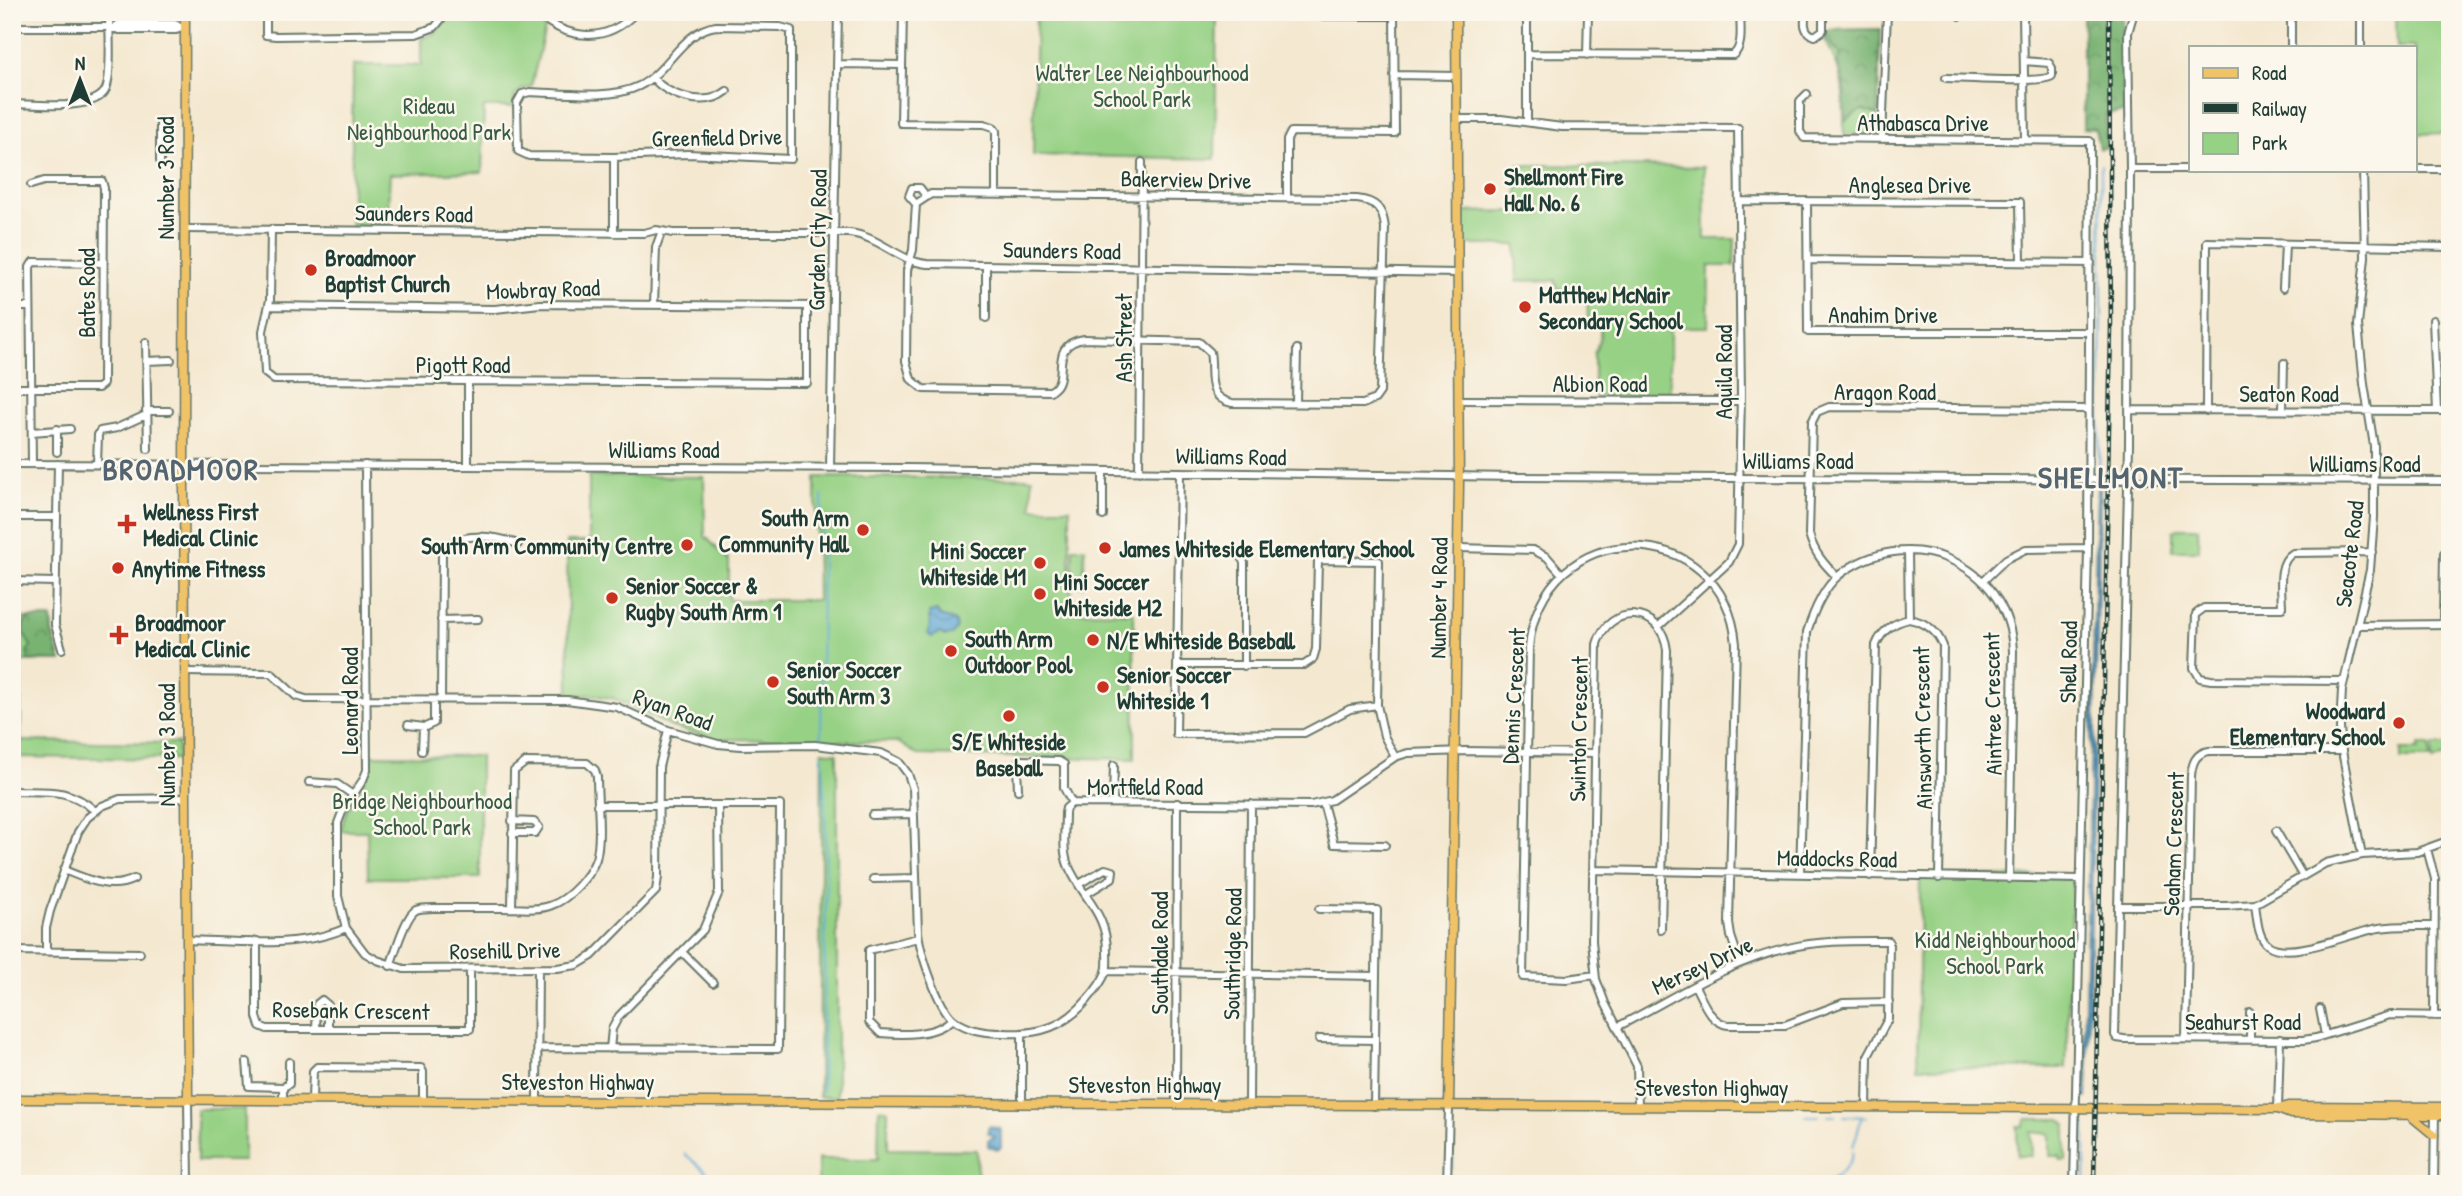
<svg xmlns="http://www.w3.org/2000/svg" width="2462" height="1196" font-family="'Patrick Hand',sans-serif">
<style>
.green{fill:#97d185;stroke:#5b875c;stroke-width:2}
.forest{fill:url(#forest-crowns);stroke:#4c7853;stroke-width:2}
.water{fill:url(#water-waves);stroke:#3f7285;stroke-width:2}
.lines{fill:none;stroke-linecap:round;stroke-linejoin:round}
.stream{stroke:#5fa7d6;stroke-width:2}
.minor-casing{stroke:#6a796b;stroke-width:10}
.major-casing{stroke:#6a796b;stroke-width:11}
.minor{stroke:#fff;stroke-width:6}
.major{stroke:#f1c369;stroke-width:8}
.rail-casing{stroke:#1f3d34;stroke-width:4.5}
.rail{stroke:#fbf7ec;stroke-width:2;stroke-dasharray:5;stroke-linecap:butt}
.poi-dot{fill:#c8321e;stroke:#fbf7ec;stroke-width:2.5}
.labels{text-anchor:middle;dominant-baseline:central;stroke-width:5;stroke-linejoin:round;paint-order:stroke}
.park-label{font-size:23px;fill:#375b44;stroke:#fbf7ec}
.street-label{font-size:23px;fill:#1f3d34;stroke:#fbf7ec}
.poi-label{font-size:23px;font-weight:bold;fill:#1f3d34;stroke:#fbf7ec;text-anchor:start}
.district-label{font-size:30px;font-weight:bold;letter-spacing:2px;fill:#556570;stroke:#fbf7ec}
</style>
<defs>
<pattern id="forest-crowns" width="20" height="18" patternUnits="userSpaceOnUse" patternTransform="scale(1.75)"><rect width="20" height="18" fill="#79b372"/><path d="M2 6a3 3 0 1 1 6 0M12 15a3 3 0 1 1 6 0" fill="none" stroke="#63935e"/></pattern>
<pattern id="water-waves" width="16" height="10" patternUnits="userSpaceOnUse" patternTransform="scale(1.75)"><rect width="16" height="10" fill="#5fa7d6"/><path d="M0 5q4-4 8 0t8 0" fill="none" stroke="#4e89ae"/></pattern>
</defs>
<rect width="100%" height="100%" fill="#fbf7ec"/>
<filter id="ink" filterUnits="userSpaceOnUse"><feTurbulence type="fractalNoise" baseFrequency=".0143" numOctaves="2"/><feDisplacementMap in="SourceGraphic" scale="14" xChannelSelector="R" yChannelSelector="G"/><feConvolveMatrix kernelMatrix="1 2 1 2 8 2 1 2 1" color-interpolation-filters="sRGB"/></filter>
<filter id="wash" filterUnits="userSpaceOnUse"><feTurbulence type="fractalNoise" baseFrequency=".00686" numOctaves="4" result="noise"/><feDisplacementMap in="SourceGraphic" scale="28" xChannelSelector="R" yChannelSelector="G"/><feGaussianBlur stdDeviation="1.57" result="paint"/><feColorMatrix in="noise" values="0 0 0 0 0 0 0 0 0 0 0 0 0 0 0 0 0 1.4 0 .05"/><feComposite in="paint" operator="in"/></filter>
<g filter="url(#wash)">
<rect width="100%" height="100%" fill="#f4e8d0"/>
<path class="green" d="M453,12h26l28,6 13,-6h9l16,16 -14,59 -8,2 -8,6 -2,12h-29l-2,65 -92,2 -3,52h-36l2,-161h68v-26l14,-6z
M1036,12h181l-2,147 -182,-4z
M2396,14h54v119l-35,1v-87h-18z
M1880,29l-3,105h-33c0,-41 1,-60 -20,-96l6,-8z
M1518,165l186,2 1,72h30l-1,27h-25l-1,61h-38v70l-76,-1v-42l6,-17 1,-14 -13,-1 -1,-31 -30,-2 -1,-9 -39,1 -1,-36h-53l-1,-33 55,-1z
M589,476l115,1 1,59 24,25v39h88l-1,-123 216,1v30h38v78l5,22 9,4 50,1 1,146 -218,-4 -19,-13 -182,-3 -44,-12 -57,-28 -22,-4h-24l-2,-153h22z
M2179,528h19l1,22h-26v-19z
M1073,548h12l-2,38 -11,-1z
M12,618h39l1,15 9,28h-40v80l157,2v16l-166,-2z
M2419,745h11v14h-29v-9h18z
M2433,745h14v11l-15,6z
M822,751l15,2v344h-18z
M370,755l110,1v122h-112l-1,-47h-26c3,-30 28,-42 29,-76z
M1920,876h153l-7,192 -148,-1z
M197,1109h48v52h-48z
M879,1109l9,1v39l89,1 1,34h-160v-25h60z
M2026,1119h34l6,5v36h-6v-4h-10v-22l-19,-2 1,24h-15v-30h6z"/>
<path class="forest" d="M2083,12h39l3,100 -19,2v34l-7,1 -4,-20 -12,-1z
M1880,29l-2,86 -16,-5 -18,11v-35l-6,-21 2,-11 -15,-18 5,-6z
M29,618h22l1,15 9,28 -33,-1 -1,-9 4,-5c-6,-9 -13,-20 -2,-28z"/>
<path class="water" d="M2097,488h3l-13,610h-3l-1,-5z
M937,611l3,5c8,3 16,1 17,12l-5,7 -7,1 -6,-3 -7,4 -4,-3 2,-10 -1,-11z
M990,1126l11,3v19l-4,2 -9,-4v-6l7,-3 -7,-4v-6z"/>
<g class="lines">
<path class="stream" d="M2099,472l3,-164 -1,-143
M821,737l1,-241
M822,1092c1,-113 8,-226 0,-338
M1806,1116h13
M1828,1116h7
M1844,1116l22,1
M1853,1147l9,-30
M1453,1151v-5
M685,1154l35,30
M1452,1169l1,-11
M182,1184v-37
M1452,1184v-8
M1826,1184c12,-9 25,-17 27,-32
M2085,1184v-59"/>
</g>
</g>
<g filter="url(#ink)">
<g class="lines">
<defs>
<path id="minor" d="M266,12v23l10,1 140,-2 19,-7 12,-15
M536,12c30,28 70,33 100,0
M903,12l-2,111 83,1 9,3 3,4v63
M1302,12l18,4h74
M1527,12v110
M1806,12c-2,10 -3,21 9,24l8,-6v-18
M2023,12l2,128
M2134,12l-6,21 2,136 -1,276 -14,590 2,3 7,1 179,1 13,-2 74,-23 60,1
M2361,12v35
M1960,16v-4
M716,26l64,1 11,3v129l-103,-5 -74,3 -85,-1 -11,-5 -1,-48 5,-9 8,-2c32,1 81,8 109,-6 29,-14 44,-56 77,-60z
M12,27h97l10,3h57l9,-3
M115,27l4,-3h56l5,3
M2291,47v-35
M1527,54l206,1c11,-8 7,-29 7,-43
M1587,55l1,-43
M838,64l64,1
M1394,75l62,1
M653,78c16,19 53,30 74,13
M1946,78c18,0 95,6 106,-2v-8l-3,-5 -25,-2
M1807,94l-7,7v30l4,7 286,3 -2,407 -14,636
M12,104c22,0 84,8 94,-15 6,-15 3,-59 3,-77
M1457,119h44l61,8 176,1 3,266 -3,150 -9,18 -70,64
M1882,139l5,-127
M614,157v76
M160,161v-40
M2130,169h61
M2415,169h35
M931,194l426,5c19,2 26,10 28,29l-5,164 -5,7 -12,5 -131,-1c-28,-6 -18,-31 -22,-51l-11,-10 -115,-3c-39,6 -11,41 -34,52l-127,-2 -12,-10 -5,-18 1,-91 6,-20 3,-46z
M1287,198v-58l4,-8 104,1 -1,-121
M1739,201l281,1 1,60
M1807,201l1,131h281
M916,204l-7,-8 3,-8h8l6,8
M185,229l459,4 12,-3 17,3h176c30,3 49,28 78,31l531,9
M271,229l-1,71 -7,31 2,42 9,7 533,3v-76
M1808,260l283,3
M986,266v52
M2283,288l2,-44
M654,305l2,-58 4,-11
M269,306l226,3 45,-5 278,2
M12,307h17
M2433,320l4,91
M146,342l2,107
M146,361l25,-1
M468,381v84
M12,388h86l5,-4 1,-196 -2,-7h-58l-13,4
M1458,400l283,1
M1296,403l1,-54
M2129,410l321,1
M2283,410l1,-47
M146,411h23
M2206,411l1,-169 243,5
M32,432l38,-3
M57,452v-23
M12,464l896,4 608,9 934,4
M32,464l-2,-197 3,-5 70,1
M58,464l-3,161 7,24
M97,464l1,-29 2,-4 17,-3 29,-13
M365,465l2,305 -4,10 -20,30 -5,13v73l8,32 19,25 12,7 27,9 153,-1 20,-3 15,-9 64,-65 2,-14 1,-110 9,-37
M830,468l8,-456
M1103,472v44
M1139,472l3,-310
M1180,473l-4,261 128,-1 46,-24 27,-4
M12,517h44
M1458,548l75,2 14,7 14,16
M1908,551l1,68
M1239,552l5,11v103
M1837,577c-13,-13 -23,-24 -28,-43l3,-112 5,-10 12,-5 259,2
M12,581l43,1
M1983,581l23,-22 20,-10 62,-1
M441,620l37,-1
M2443,624l1,-71h6
M2358,625l92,-1
M1177,665h127l9,-6 3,-10 2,-89 61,1 -2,144 7,31 11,21
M185,672l86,1 25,23 10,3 261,1 50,7 51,23 50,14 23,2 74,-1 66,8 18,9 9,12 5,15 5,143c2,20 20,76 36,88 15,11 32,13 50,13 35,2 61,-6 84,-34 7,-8 14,-17 18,-27 2,-6 1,-14 1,-21 0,-39 -25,-53 -39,-86 -6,-15 -3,-36 -3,-52l1,-5 6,-5 239,2 21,-5 63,-43 13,-4 56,-2 131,2
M2344,681l-133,-1 -11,-2 -6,-10 2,-54 8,-6h78c0,-17 -6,-45 11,-55l79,-1
M441,700l1,-149c17,-21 53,-15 76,-7
M408,725l16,2
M422,751l1,-23 11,-5v-23
M309,782l28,2 16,11
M1018,790l-1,-26 2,-4 40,1 5,3v24l8,15
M12,791c33,1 56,-4 82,19
M1113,803l1,-38
M1323,803l11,41 51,1
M872,815l42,-1
M512,821l22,1 5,5 -4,6h-23
M2276,831l26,44
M2427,849l8,30 -1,137
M2362,855l-20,-104 -2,-23 2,-38 28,-120 4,-53v-71l-10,-62 -6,-59 7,-68 -2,-87
M64,870c22,9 47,21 70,9
M1593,870l487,9
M1800,874l7,-242c6,-19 16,-43 31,-56 68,-55 171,-14 175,75l-4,228
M1870,876l6,-231c6,-15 17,-22 33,-26 16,3 28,11 34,27l-4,232
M873,879l43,-1
M1079,884l26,-15 8,2 -1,7 -26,16
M2255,904c2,12 2,33 13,41 22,16 85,-13 111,-17 17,-3 36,-2 54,-2
M2118,906h108l29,-2 71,-41 36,-8 55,-3 33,-12
M1319,909l58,1 -3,196
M918,938l-49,12v72l11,11c23,2 55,3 72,-14
M187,940c49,1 113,9 159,-12
M257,941v76l3,9 7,3h203v-60
M12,951l128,2
M46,952v-24l4,-17 28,-79 9,-14 15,-12 18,-7 66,-1
M682,952l31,31
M390,966c5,-13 15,-50 26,-56 5,-2 11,-2 17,-2 23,0 47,0 70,0 16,0 34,3 49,-3 17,-6 38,-29 44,-46 6,-22 1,-58 1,-82l-2,-7 -8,-7 -61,-1 -12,9 -2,137
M1106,971l270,5
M1595,975l-28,4 -44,-2 6,-329c12,-136 196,-133 207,-4l-7,279 2,13 9,27
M1695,986c8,15 15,37 33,39h57l58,-22 46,-1
M2320,1009l5,26
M1617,1027c55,-28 110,-65 171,-79 33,-8 67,-7 101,-7l-1,78 -20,37 -1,51
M316,1029l1,-25 5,-4 6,5v24
M1022,1034v68
M2186,1038l5,-262c1,-12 4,-23 18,-25h133
M1319,1039l55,1
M2250,1039v-27
M538,1048l240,1 2,-244h-183
M610,1049l2,-20 7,-13 84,-86 16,-38 -1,-87
M247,1062l2,24 34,1
M188,1099l1,85
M283,1099v-12l6,-3v-22
M312,1099l1,-28 4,-4 104,1 2,4v27
M537,1099l1,-130
M1176,1103l1,-300
M1249,1104l2,-300
M1638,1106l-1,-40 -32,-63 -9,-24 -4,-38 5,-297c11,-40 65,-39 70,6l-6,280
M2278,1109l2,-70
M1447,1184l2,-77
M2434,1184l1,-72"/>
<path id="major" d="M185,12l-1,478 4,609
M12,1099c756,-1 1511,10 2266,10l11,-3 161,1
M1449,1107l10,-623 -3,-472
M2278,1109l13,5 159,1
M2411,1116l23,19"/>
</defs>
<use href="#minor" class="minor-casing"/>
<use href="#major" class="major-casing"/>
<use href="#minor" class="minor"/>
<use href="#major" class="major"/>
<defs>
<path id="rail" d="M2094,1184l17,-856 -2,-316"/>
</defs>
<use href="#rail" class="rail-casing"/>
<use href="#rail" class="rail"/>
</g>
</g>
<g class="poi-dot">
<circle cx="1490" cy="189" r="7"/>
<circle cx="311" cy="270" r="7"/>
<circle cx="1525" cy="307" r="7"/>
<path d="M123.5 513.5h7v7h7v7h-7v7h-7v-7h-7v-7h7z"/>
<circle cx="863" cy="530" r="7"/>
<circle cx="687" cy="545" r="7"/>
<circle cx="1105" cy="548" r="7"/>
<circle cx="1040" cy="563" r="7"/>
<circle cx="118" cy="568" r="7"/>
<circle cx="1040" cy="594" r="7"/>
<circle cx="612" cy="598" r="7"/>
<path d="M115.5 624.5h7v7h7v7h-7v7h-7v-7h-7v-7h7z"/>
<circle cx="1093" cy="640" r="7"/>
<circle cx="951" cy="651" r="7"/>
<circle cx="773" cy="682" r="7"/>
<circle cx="1103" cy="687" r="7"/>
<circle cx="1009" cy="716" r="7"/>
<circle cx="2399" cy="723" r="7"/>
</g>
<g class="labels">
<g class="park-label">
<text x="1142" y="72">Walter Lee Neighbourhood<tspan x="1142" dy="26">School Park</tspan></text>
<text x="429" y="105">Rideau<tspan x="429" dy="26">Neighbourhood Park</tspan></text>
<text x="422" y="800">Bridge Neighbourhood<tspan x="422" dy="26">School Park</tspan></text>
<text x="1995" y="939">Kidd Neighbourhood<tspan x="1995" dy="26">School Park</tspan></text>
</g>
<g class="street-label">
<text x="1923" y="122">Athabasca Drive</text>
<text transform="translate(717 137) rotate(-1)">Greenfield Drive</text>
<text transform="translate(165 178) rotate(-90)">Number 3 Road</text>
<text transform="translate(1186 179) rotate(1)">Bakerview Drive</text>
<text x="1910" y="184">Anglesea Drive</text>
<text transform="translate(414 213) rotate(1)">Saunders Road</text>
<text transform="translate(817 240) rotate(-89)">Garden City Road</text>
<text transform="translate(1062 250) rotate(1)">Saunders Road</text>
<text transform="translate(543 289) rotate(-2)">Mowbray Road</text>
<text transform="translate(86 293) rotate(-90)">Bates Road</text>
<text x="1883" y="314">Anahim Drive</text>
<text transform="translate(1123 338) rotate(-90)">Ash Street</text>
<text x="463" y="364">Pigott Road</text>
<text transform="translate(1723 372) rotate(-90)">Aquila Road</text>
<text x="1600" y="383">Albion Road</text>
<text x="1885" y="391">Aragon Road</text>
<text x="2289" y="393">Seaton Road</text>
<text x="664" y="449">Williams Road</text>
<text transform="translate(1231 456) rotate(1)">Williams Road</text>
<text x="1798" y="460">Williams Road</text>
<text x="2365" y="463">Williams Road</text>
<text transform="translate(2349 554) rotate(-83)">Seacote Road</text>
<text transform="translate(1438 598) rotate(-89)">Number 4 Road</text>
<text transform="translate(2068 662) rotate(-89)">Shell Road</text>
<text transform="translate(1513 696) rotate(-87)">Dennis Crescent</text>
<text transform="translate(349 701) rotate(-90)">Leonard Road</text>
<text transform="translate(1992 704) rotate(-91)">Aintree Crescent</text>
<text transform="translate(673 709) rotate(20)">Ryan Road</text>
<text transform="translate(1922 728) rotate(-91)">Ainsworth Crescent</text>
<text transform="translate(1578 729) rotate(-89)">Swinton Crescent</text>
<text transform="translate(166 745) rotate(-90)">Number 3 Road</text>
<text x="1145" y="786">Mortfield Road</text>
<text transform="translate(2173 844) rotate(-88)">Seaham Crescent</text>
<text transform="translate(1837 858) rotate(1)">Maddocks Road</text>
<text transform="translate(505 950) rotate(-1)">Rosehill Drive</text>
<text transform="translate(1159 953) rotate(-90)">Southdale Road</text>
<text transform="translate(1232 954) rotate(-89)">Southridge Road</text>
<text transform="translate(1702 965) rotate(-25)">Mersey Drive</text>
<text transform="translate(351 1010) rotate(1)">Rosebank Crescent</text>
<text x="2243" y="1021">Seahurst Road</text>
<text x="578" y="1081">Steveston Highway</text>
<text x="1145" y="1084">Steveston Highway</text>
<text x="1712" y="1087">Steveston Highway</text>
</g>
<g class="poi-label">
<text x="1504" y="176">Shellmont Fire<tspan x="1504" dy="26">Hall No. 6</tspan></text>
<text x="325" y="257">Broadmoor<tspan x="325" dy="26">Baptist Church</tspan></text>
<text x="1539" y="294">Matthew McNair<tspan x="1539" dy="26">Secondary School</tspan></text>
<text x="143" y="511">Wellness First<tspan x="143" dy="26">Medical Clinic</tspan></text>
<text x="849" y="517" text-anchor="end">South Arm<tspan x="849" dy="26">Community Hall</tspan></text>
<text x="673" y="545" text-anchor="end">South Arm Community Centre</text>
<text x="1119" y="548">James Whiteside Elementary School</text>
<text x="1026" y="550" text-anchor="end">Mini Soccer<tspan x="1026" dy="26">Whiteside M1</tspan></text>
<text x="132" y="568">Anytime Fitness</text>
<text x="1054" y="581">Mini Soccer<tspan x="1054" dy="26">Whiteside M2</tspan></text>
<text x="626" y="585">Senior Soccer &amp;<tspan x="626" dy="26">Rugby South Arm 1</tspan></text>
<text x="135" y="622">Broadmoor<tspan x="135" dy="26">Medical Clinic</tspan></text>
<text x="965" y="638">South Arm<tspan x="965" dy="26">Outdoor Pool</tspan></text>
<text x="1107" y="640">N/E Whiteside Baseball</text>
<text x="787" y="669">Senior Soccer<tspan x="787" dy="26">South Arm 3</tspan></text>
<text x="1117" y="674">Senior Soccer<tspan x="1117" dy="26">Whiteside 1</tspan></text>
<text x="2385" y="710" text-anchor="end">Woodward<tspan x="2385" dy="26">Elementary School</tspan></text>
<text x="1009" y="741" text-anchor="middle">S/E Whiteside<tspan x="1009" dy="26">Baseball</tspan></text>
</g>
<g class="district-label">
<text x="181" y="469">BROADMOOR</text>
<text x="2111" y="477">SHELLMONT</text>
</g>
</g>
<rect width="2462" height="1196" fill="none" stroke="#fbf7ec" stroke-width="42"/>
<rect x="2189" y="46" width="228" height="126" fill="#fbf7ec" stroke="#a3ada2" stroke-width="2"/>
<rect x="2203" y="68" width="35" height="10" fill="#f1c369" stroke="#a3ada2" stroke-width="2"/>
<text x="2252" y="80" font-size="21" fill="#1f3d34">Road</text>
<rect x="2203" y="103" width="35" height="10" fill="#1f3d34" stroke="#a3ada2" stroke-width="2"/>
<text x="2252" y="116" font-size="21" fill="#1f3d34">Railway</text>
<rect x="2203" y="133" width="35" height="21" fill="#97d185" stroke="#a3ada2" stroke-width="2"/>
<text x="2252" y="150" font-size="21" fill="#1f3d34">Park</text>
<g transform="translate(80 80)" stroke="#fbf7ec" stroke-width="5" paint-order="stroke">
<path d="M0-5L12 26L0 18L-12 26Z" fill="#1f3d34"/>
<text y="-10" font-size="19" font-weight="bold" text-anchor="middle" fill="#1f3d34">N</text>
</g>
</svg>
